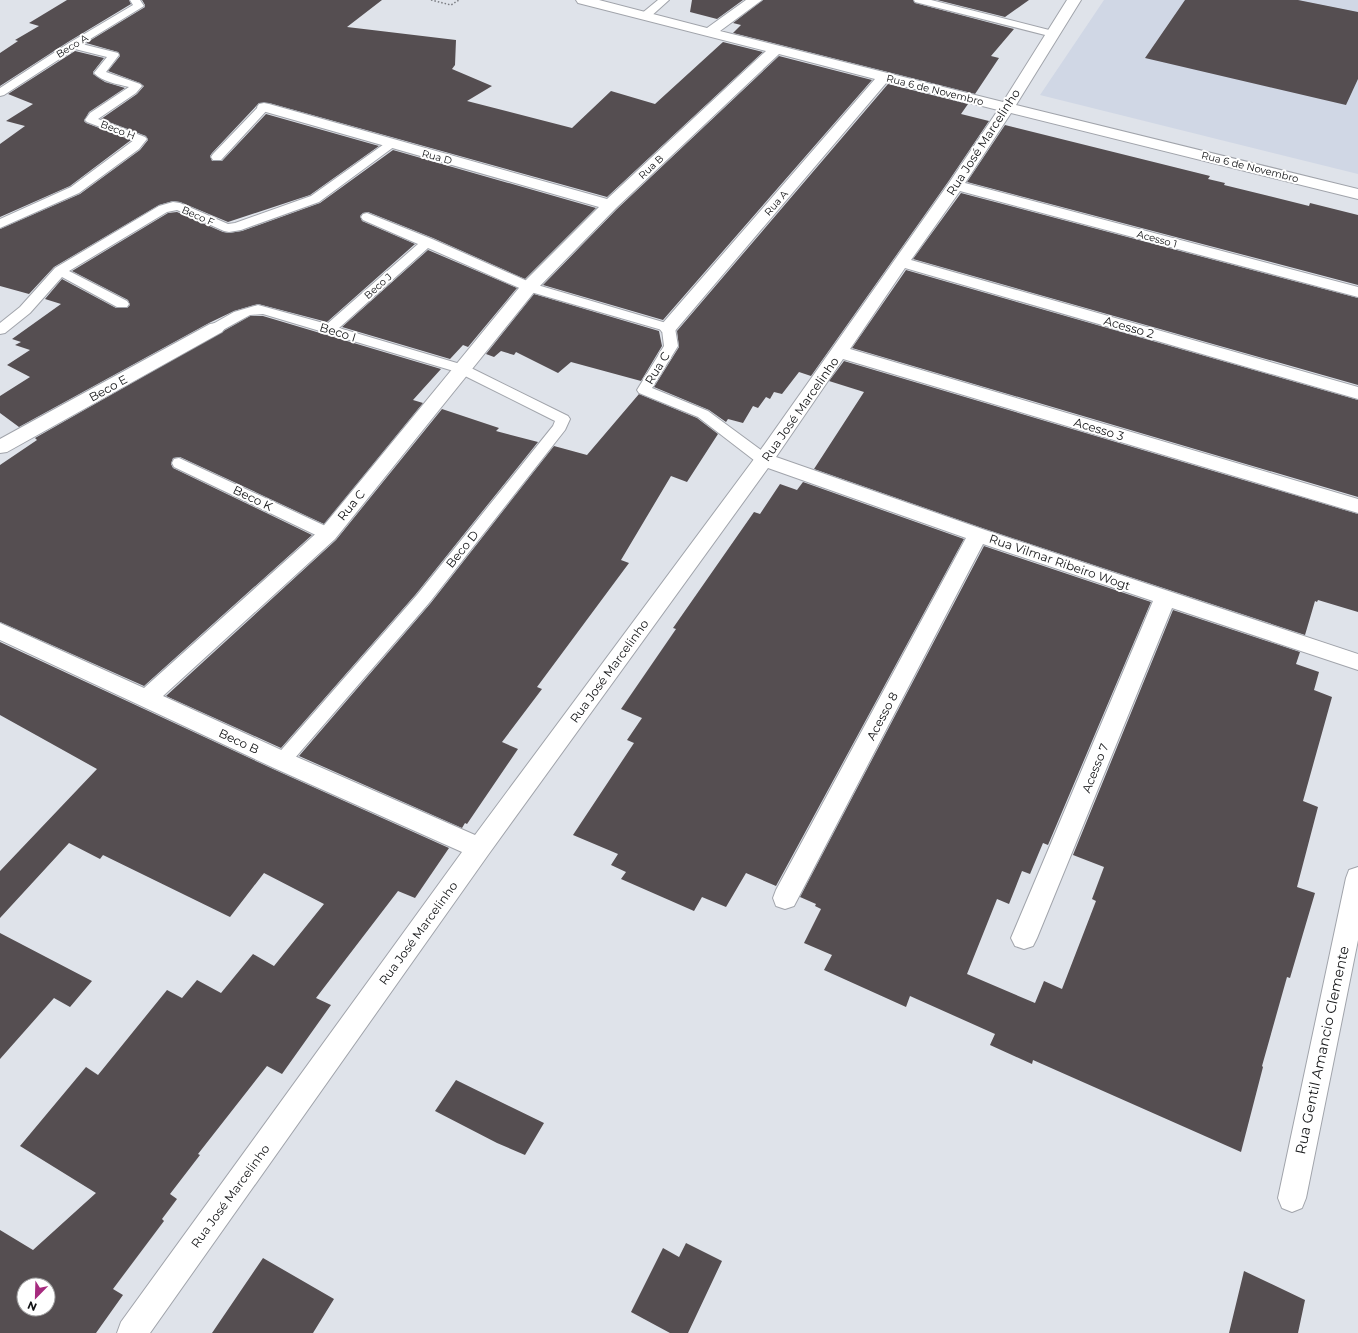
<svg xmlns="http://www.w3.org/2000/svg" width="1358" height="1333" font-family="Montserrat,sans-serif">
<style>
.built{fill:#d0d7e5}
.building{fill:#554e51;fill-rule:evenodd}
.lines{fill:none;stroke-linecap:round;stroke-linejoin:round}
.service-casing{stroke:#a1a4ab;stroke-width:2}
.minor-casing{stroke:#a1a4ab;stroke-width:2}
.path{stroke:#7c7e83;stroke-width:1.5;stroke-dasharray:1.5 2;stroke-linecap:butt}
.service{fill:#fff;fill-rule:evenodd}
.minor{fill:#fff;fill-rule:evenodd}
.labels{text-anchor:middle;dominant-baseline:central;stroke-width:4;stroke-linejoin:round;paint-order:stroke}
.far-street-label{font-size:10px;fill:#131416;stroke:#fff}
.street-label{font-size:12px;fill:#131416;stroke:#fff}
.near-street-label{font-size:14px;fill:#131416;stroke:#fff}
</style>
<rect width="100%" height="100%" fill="#dfe3ea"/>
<path class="built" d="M1104,0h254v174l-318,-79z"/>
<path class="building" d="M67,0h62l2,4 -63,38 -68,44v-33l18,-12 -3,-1 24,-14 -10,-3z
M142,0h240l-35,27 109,13 -1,25 -3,4 40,17 -25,15 105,27 39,-37 44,13 68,-62 40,10 -156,145 -338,-94h-10l-47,50 -2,3 2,5h10l44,-47 113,32 -69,49 -82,27 -48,-20 -7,-1 -14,4 -105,62 -25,27 -29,-8v-57l80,-35 60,-44 8,-10 -2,-4 -45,-17 36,-25 7,-8 -4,-3 -32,-12 12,-15 -2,-4 -32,-9 59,-36v-2z
M692,0h51l-26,19 -27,-7z
M763,0h150l2,3 99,26 -23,27 8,2 -24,36 -242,-61 8,-8 -8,-2z
M937,0h92l-24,17z
M1185,0h113l60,12v67l-12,26 -201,-47z
M75,51l29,7 -11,14v2l12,8 20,6 -36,24 -5,9 2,2 45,17 -61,46 -70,31v-73l25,-18 -19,-5 27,-17 -25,-10z
M779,56l93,24 -209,240 -120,-35 74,-76z
M888,84l80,20 -7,10 28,7 -41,61 -137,194 -12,-4 -17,22 -8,-2 -4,7 -4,-2 -8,11 -5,-2 -10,17 -15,-4 -2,3 -17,-12 -55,-23 25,-40 -2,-16z
M1005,125l205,51 -2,3 17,4 -1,2 85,21 1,-3 48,12v70l-391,-103z
M393,150l203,58 -71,71 -92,-41 -65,-26 -5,1 -3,3 2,5 53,23 -88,78 -69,-18 -24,7 -25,12 -190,104 -19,-14v-17l30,-19 -23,-12 23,-15 -15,-5 6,-3 -9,-3 49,-35 -16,-5 17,-20 54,29h11l3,-3 -2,-5 -56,-29 96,-58 9,-1 46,20 6,1 13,-2 78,-28z
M961,193l397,105v87l-445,-126z
M428,250l89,38 -49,59 -5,-2 -13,14 -108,-32z
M906,270l452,130v97l-506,-149z
M534,294l125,37 3,15 -21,35 -70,-19 -13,11 -42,-21 -2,3 -13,-4 -7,6 -8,-3z
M250,316h13l178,53 -28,31 10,3 -99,121 -144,-67 -7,1 -2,6 2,4 139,67 -168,151 -144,-64v-157l37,-25 -2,-2z
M844,361l514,153v98l-40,-12 -1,2 -2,-1 -10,34 -320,-106 -171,-60 50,-77 -35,-11z
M639,394l58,24 21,16 -31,48 -16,-6 -50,84 8,3 -92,124 5,2 -40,53 16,7 -51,75 -2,-1 -3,5 -163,-72 131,-152 124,-158 33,9z
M442,409l57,19 -3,3 42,11 -122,152 -135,154 -115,-52 170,-156z
M803,482l161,57 -188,347 -30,-13 -20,34 -24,-10 -8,14 -73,-32 5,-7 -15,-7 7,-11 -45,-19 61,-92 -7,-3 15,-22 -21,-9 55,-80 -3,-1 81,-116 6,2 20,-30 17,6z
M984,546l167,56 -103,243 -5,-2 -13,31 -8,-3 -13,33 -12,-5 -30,75 68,29 9,-22 18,8 34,-88 -4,-2 12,-32 -31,-12 100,-245 127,42 -4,12 23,8 -5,18 18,7 -29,104 15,6 -21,80 18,6 -25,85 -3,-1 -25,89 1,1 -22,85 -208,-92 -1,4 -42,-19 5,-11 -85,-38 -4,11 -82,-37 8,-15 -28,-12 17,-34 -6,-3 1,-2 -16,-7z
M0,642l273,127 176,79 -34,50 -17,-7 -82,107 15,7 -49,69 -15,-8 -69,88 2,1 -30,39 7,5 -15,20 2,2 -51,68 10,6 -27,38h-96v-103l33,20 63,-57 -76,-47 66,-79 12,8 69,-85 15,8 15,-18 24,13 32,-39 21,12 50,-62 -60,-31 -34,44 -127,-62 -3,4 -31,-16 -69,75v-47l97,-102 -97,-54zM24,1285h24v24h-24z
M0,933l92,48 -22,26 -16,-9 -54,61z
M456,1080l88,43 -19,32 -28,-12 -62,-32z
M686,1243l36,18 -34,72h-18l-39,-21 32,-64 16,9z
M263,1258l71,41 -21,34h-101z
M1244,1271l61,29 -7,33h-69z"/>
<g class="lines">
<defs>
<path id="service" d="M130,0h10l4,6 -62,38 36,9 1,2 -13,17 34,12 2,2 -6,7 -38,26 47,18 2,2 -8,10 -60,44 -79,35v-9l71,-32 63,-47 -47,-18 -2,-2 5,-7 39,-26c-11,-3 -27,-5 -35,-14l13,-16 -32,-8 -71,46 -4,1v-8l69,-45 64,-38z
M658,0h11l-20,18h-8l-1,-2 1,-2z
M914,0h17l126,32 1,2 -5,3 -138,-35z
M264,104l4,1 2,2 -2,2 -47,51h-8l-2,-3 2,-3 47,-49z
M391,140l4,2 2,2 -2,2 -76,56 -78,28 -12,2 -5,-1 -47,-21 -10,2 -98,59 58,30 2,3 -2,3h-10l-55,-30 -32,36 -25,20 -5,1v-11l20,-16 35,-39 104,-62 14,-4 7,1 48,21 7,-1 76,-27 76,-54z
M367,213l65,26 102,45 139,41 2,3 3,18 -26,42 56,23 61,45 2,4 -2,4 -5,1 -5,-1 -61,-47 -59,-24 -2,-3 27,-44 -2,-16 -138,-40 -96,-42 -89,80 128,38 101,50 2,3 -5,11 -136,173 -141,163 -6,2 -6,-2 -3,-5 3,-5 141,-161 136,-169 2,-5 -98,-49 -194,-58 -13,1 -29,16 -5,1 -5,-1 -2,-3 2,-3 23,-13 24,-7 69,19 91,-80 -55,-24 -2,-3 2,-3z
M179,458l155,72 2,4 -2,4 -6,2 -6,-2 -148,-71 -2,-4 2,-4z"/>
<path id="minor" d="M576,0h23l108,28 39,-28h16l-42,31 283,71 64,-102h14l-65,105 342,84v10l-347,-86 -46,70 393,104v10l-398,-106 -49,69 447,127v12l-453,-131 -55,81 508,150v14l-515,-154 -67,98 209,73 373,124v16l-186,-62 -135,330 -4,8 -9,3 -9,-3 -4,-8 142,-337 -170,-57 -189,362 -9,3 -9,-3 -3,-8 3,-8 190,-352 -198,-70 -280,387 -338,478h-33l4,-11 341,-470 -188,-84 -274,-128v-17l144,65 177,-159 202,-246 76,-76 -340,-97 -2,-3 2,-3 5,-1 5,1 338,95 159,-148 -188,-48zM779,54l96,25 -213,245 -3,4 3,4 6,1 6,-1 213,-250 111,28 -49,73 -192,272 -282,380 -185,-81 -127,-58 172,-157 200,-248 81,-83z
M216,323l6,1 3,4 -3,4 -215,120 -7,1v-14l210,-115z
M1358,867v73l-52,258 -4,10 -10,4 -10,-4 -4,-10 68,-320 3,-8z"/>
</defs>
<use href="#service" class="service-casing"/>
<use href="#minor" class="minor-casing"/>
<path class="path" d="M431,0l20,5 8,-5"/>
<use href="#service" class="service"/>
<use href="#minor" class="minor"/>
</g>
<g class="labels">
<g class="far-street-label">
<text transform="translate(72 46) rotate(-32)">Beco A</text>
<text transform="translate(935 90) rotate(14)">Rua 6 de Novembro</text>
<text transform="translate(118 130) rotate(21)">Beco H</text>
<text transform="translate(437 157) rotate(15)">Rua D</text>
<text transform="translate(651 167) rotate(-43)">Rua B</text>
<text transform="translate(1250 167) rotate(14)">Rua 6 de Novembro</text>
<text transform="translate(776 203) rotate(-49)">Rua A</text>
<text transform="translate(198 216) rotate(24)">Beco F</text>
<text transform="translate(1157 239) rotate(15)">Acesso 1</text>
<text transform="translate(378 286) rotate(-42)">Beco J</text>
</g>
<g class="street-label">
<text transform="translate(983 142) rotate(-57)">Rua José Marcelinho</text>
<text transform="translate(1129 327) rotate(16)">Acesso 2</text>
<text transform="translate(338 332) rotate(17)">Beco I</text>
<text transform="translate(657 368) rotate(-58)">Rua C</text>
<text transform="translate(108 388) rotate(-29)">Beco E</text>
<text transform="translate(800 409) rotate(-55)">Rua José Marcelinho</text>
<text transform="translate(1099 429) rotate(17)">Acesso 3</text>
<text transform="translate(253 498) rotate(26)">Beco K</text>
<text transform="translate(351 505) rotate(-51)">Rua C</text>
<text transform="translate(462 549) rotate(-51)">Beco D</text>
<text transform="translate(1060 562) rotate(19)">Rua Vilmar Ribeiro Wogt</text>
<text transform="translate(609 671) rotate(-54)">Rua José Marcelinho</text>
<text transform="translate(882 716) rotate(-62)">Acesso 8</text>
<text transform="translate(239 741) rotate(25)">Beco B</text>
<text transform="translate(1095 768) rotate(-68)">Acesso 7</text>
<text transform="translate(418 933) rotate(-54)">Rua José Marcelinho</text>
<text transform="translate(230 1196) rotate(-54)">Rua José Marcelinho</text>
</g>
<g class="near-street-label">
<text transform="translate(1322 1050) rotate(-78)">Rua Gentil Amancio Clemente</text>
</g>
</g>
<g transform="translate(36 1297) rotate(203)"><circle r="19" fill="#ffffff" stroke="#a1a1a2"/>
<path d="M0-3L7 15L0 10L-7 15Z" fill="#a62a7e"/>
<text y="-6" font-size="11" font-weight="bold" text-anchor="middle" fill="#131416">N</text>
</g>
</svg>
